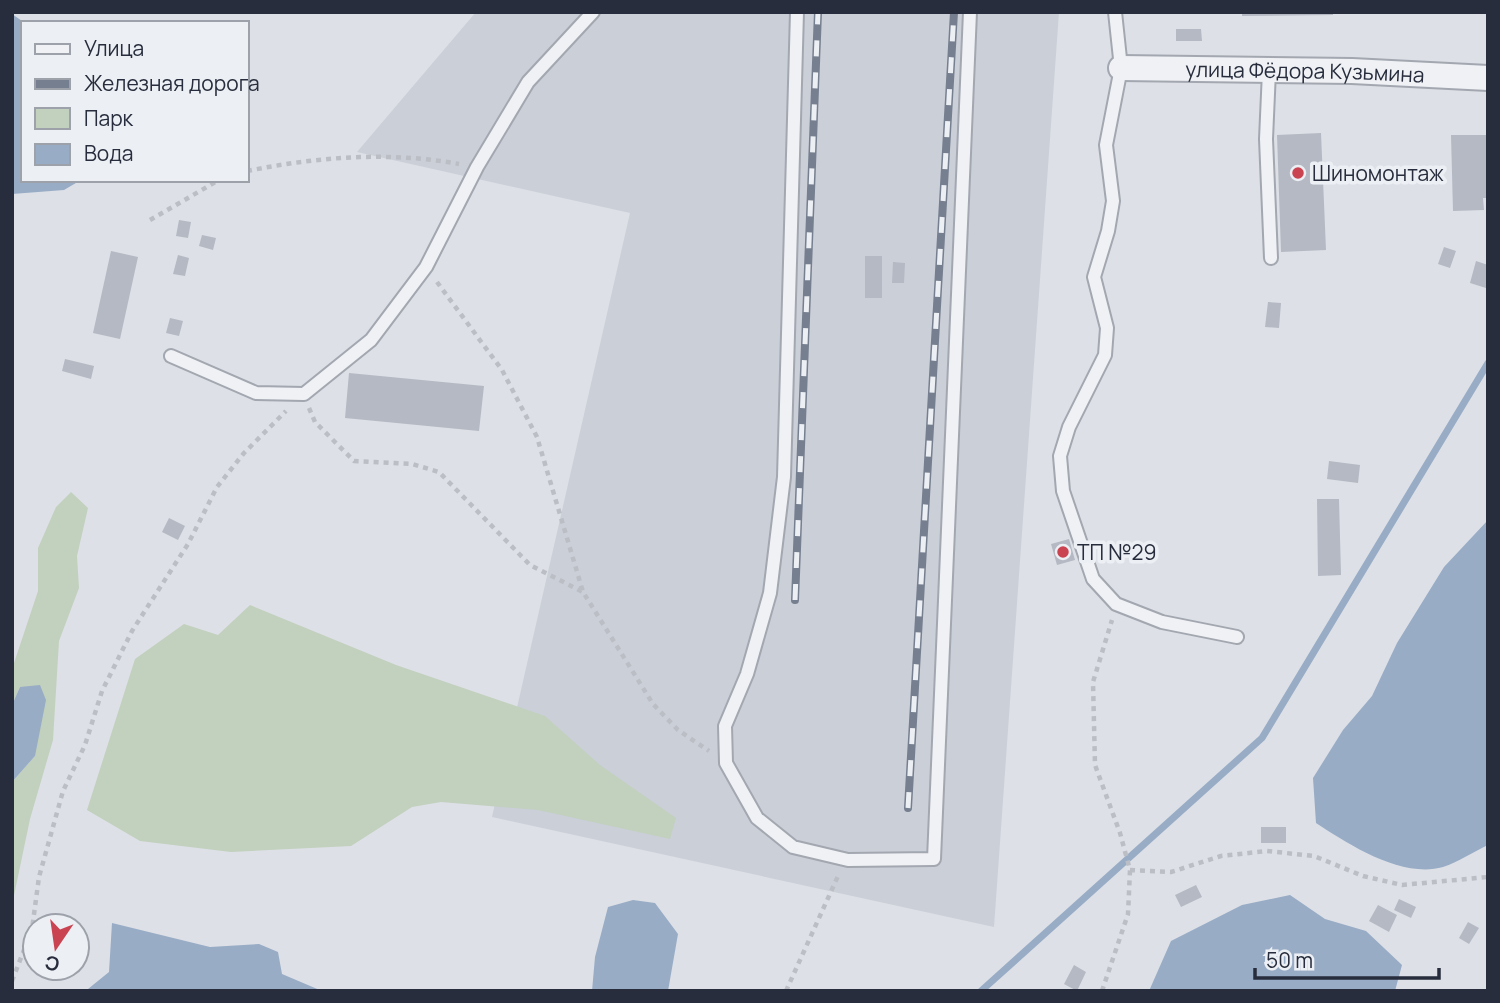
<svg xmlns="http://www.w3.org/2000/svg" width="1500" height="1003" font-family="Manrope,sans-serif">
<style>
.built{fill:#cbcfd8}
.green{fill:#c2d0be}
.water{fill:#98acc6}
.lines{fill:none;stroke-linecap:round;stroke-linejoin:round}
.stream{stroke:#98acc6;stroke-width:7}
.building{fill:#b4b9c3}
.lane-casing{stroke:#a3a7b0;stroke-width:16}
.street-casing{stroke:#a3a7b0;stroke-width:28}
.path{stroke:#bbbec5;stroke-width:4.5;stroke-dasharray:5 5;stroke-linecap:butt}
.lane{stroke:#eff1f5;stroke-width:12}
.street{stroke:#eff1f5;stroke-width:24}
.rail-casing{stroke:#767f8f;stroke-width:8}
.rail{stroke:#eceff4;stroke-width:5;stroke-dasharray:16;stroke-linecap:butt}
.poi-dot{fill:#ca4351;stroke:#eceff4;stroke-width:2.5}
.labels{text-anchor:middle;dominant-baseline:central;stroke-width:7;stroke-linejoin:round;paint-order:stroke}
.street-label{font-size:21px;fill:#272d3c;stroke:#eceff4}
.poi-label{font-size:21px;fill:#272d3c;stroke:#eceff4;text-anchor:start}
</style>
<rect width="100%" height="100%" fill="#dde0e6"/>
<path class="built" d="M476,12h583l-65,915 -502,-110 138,-604 -273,-61z"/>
<path class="green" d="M71,492l17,16 -11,48 2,32 -20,53 -6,99 -23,79 -18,86v-123l23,-26 -15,-69 -8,18v-36l26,-78v-43l18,-41z
M250,605l146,60 149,51 55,49 76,53 -6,21 -132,-29 -97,-8 -29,5 -61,39 -120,6 -91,-11 -53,-31 48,-151 49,-35 34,11z"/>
<path class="water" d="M12,14l13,9h-2v157h58l-17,10 -52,4z
M1488,520v325c-15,7 -30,17 -45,22 -41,12 -95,-23 -127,-44l-3,-45 30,-48 29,-34 25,-53 47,-76z
M40,685l6,15 -11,56 -23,26v-77l8,-18z
M1290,895l35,24 41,12 36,34 -7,26h-246l22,-50 71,-36z
M633,900l22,3 23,31 -10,57h-76l3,-34 13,-50z
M112,923l98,24 49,-3 19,8 4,22 40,17h-232l-2,-2 21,-17z"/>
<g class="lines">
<path class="stream" d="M981,991l281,-253 226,-375"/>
</g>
<path class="building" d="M1242,12h91v3l-91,1z
M1176,29h25l1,12h-26z
M1321,133l5,117 -45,2 -4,-117z
M1451,135h37v63h-5l1,12 -31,1z
M179,220l12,2 -3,16 -12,-2z
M202,235l14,3 -3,12 -14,-4z
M1444,247l12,4 -6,17 -12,-4z
M111,251l27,6 -18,82 -27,-6z
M178,255l11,3 -4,18 -12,-2z
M865,256h17v42h-17z
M1476,261l12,4 -2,23 -16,-5z
M893,262l12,1 -1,20h-12z
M1268,302l13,1 -2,25 -14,-1z
M170,318l13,3 -4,15 -13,-3z
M65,359l29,7 -3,13 -29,-8z
M349,373l135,13 -5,45 -134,-13z
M1329,461l31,4 -2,18 -31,-4z
M1317,499h22l2,76 -23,1z
M169,518l16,8 -7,14 -16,-8z
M1069,539l6,21 -18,5 -6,-21z
M1261,827h25v16h-25z
M1196,885l6,12 -21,10 -6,-12z
M1399,899l17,8 -5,11 -17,-8z
M1378,905l19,10 -8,17 -20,-11z
M1468,922l11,6 -10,16 -10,-6z
M1074,965l12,7 -9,19 -13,-7z"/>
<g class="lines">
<defs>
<path id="lane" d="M797,12l-13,465 -14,116 -23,81 -22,52 1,37 31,55 36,29 55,13 86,-1 36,-847
M1115,12l6,56 -15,77 7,56 -5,30 -14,46 13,51 -2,27 -36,72 -9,29 3,35 30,88 23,25 46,18 75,15
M1269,71l-3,68 5,119
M171,356l85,37 48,1 67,-54 55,-73 51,-100 51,-85 65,-70"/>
<g id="street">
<path id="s1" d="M1121,68l231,3 136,7"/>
</g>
</defs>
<use href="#lane" class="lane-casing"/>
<use href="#street" class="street-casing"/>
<path class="path" d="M247,171c70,-14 141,-20 212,-7
M150,220l69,-40
M437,282l65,88 35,67 46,155 70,112 25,26 31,21
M309,408l6,14 39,39 58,3 27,8 91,93 53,27
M1130,870l41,2 50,-16 46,-5 47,5 49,20 39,9 86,-8
M12,981l20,-52 7,-52 24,-86 22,-46 17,-54 30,-60 56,-87 29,-57 27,-34 42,-42
M786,991l52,-115
M1102,991l26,-77 2,-44 -10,-37 -25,-68 -2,-83 19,-62"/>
<use href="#lane" class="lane"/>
<use href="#street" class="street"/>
<defs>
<path id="rail" d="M795,600l23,-588
M908,808l46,-796"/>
</defs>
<use href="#rail" class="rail-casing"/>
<use href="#rail" class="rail"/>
</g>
<g class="poi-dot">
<circle cx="1298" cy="173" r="7"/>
<circle cx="1063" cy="552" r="7"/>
</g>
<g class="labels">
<g class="street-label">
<text stroke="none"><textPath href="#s1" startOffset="184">улица Фёдора Кузьмина</textPath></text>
</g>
<g class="poi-label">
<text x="1312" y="173">Шиномонтаж</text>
<text x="1077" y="552">ТП №29</text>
</g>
</g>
<rect width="1500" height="1003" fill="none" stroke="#272d3c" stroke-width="28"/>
<rect x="21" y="21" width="228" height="161" fill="#eceff4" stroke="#9da1aa" stroke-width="2"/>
<rect x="35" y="44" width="35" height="10" fill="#eff1f5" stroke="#9da1aa" stroke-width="2"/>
<text x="84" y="56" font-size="21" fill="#272d3c">Улица</text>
<rect x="35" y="79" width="35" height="10" fill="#767f8f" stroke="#9da1aa" stroke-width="2"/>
<text x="84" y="91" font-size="21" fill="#272d3c">Железная дорога</text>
<rect x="35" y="108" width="35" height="21" fill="#c2d0be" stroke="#9da1aa" stroke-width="2"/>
<text x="84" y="126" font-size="21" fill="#272d3c">Парк</text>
<rect x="35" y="144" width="35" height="21" fill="#98acc6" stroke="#9da1aa" stroke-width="2"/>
<text x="84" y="161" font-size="21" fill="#272d3c">Вода</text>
<g transform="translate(56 947) rotate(193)"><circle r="33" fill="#eceff4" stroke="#9da1aa" stroke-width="2"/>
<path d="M0-5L12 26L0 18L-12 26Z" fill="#ca4351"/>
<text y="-10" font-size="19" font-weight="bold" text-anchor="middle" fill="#272d3c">С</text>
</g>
<path d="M1255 968v10h184v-10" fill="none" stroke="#272d3c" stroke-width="3.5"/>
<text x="1266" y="968" font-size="21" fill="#272d3c" stroke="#eceff4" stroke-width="5" paint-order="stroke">50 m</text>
</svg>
